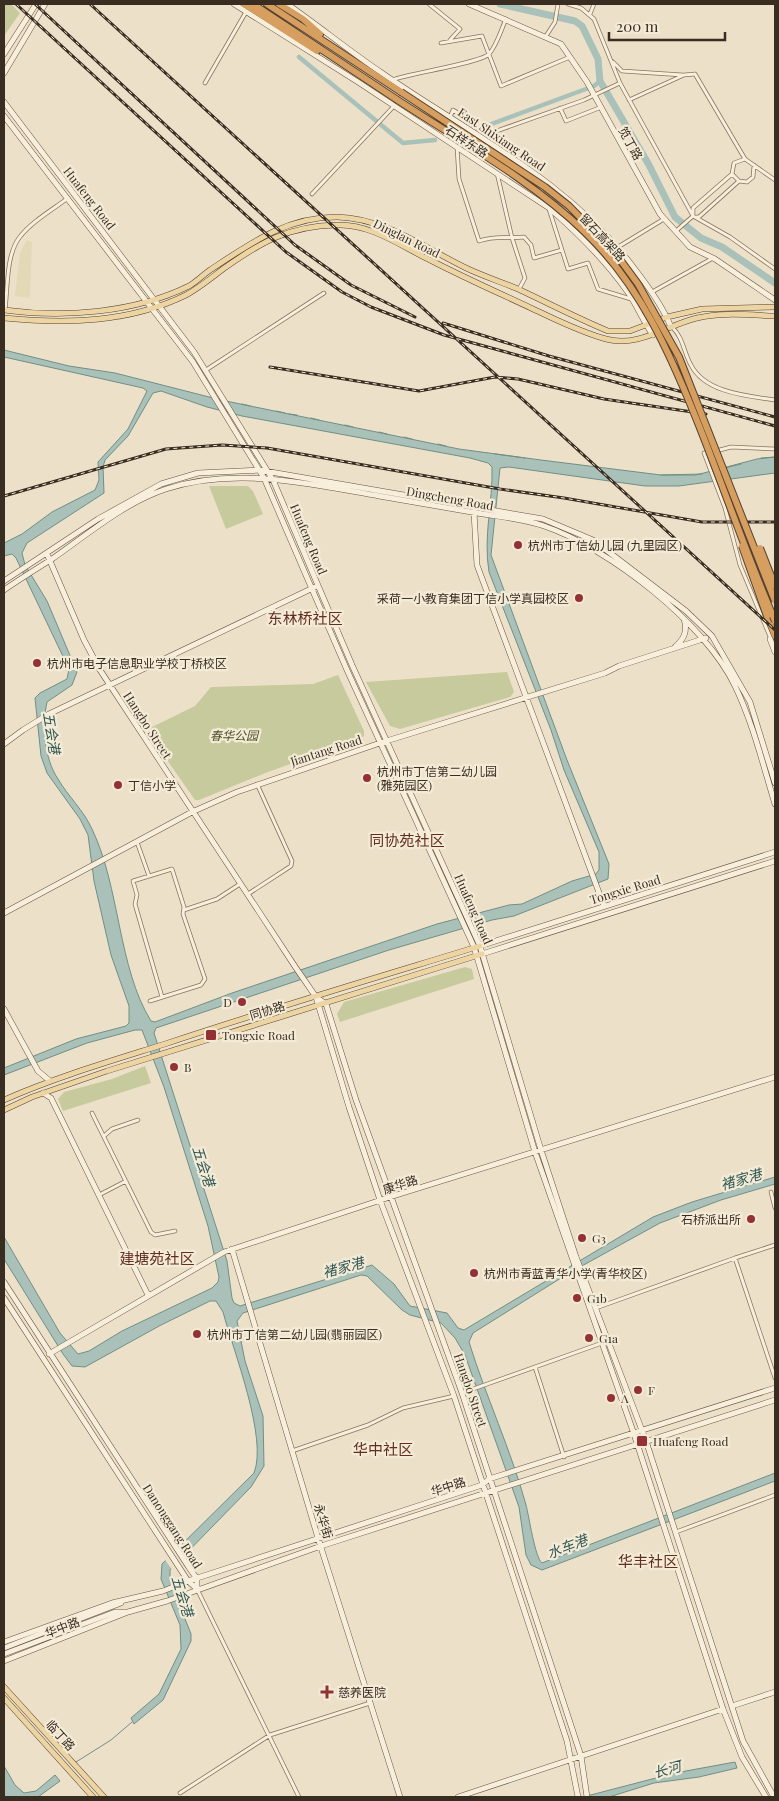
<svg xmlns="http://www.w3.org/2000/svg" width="779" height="1801" font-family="'Playfair Display','Noto Sans SC',serif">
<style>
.farmland{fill:#e2d9b6}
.green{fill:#c6ca9c}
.water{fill:#a9c1b9;stroke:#708f86;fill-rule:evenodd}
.pier{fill:#ece1c8}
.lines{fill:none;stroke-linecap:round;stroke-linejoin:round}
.stream{stroke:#708f86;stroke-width:1}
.canal{stroke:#a9c1b9;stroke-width:4.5}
.river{stroke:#a9c1b9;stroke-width:7}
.street-casing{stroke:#87735e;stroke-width:4.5}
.secondary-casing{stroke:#695441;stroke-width:6}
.primary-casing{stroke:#564232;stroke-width:6}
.highway-casing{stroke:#564232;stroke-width:8}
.street{stroke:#f7eedb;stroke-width:3}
.secondary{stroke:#f7eedb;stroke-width:5}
.primary{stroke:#edd4a3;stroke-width:5}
.highway{stroke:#d69e5f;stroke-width:6}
.rail-casing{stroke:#392c21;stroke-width:3}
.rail{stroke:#f4ebd7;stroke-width:1;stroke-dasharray:4;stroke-linecap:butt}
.highway-bridge-casing{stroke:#564232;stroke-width:8;stroke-linecap:butt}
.highway-bridge{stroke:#d69e5f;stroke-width:6}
.poi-dot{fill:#933134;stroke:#f4ebd7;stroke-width:2}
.labels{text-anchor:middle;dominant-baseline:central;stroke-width:4.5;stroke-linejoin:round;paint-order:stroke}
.street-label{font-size:12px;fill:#392c21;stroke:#f4ebd7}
.poi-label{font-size:12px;fill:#392c21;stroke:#f4ebd7;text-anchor:start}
.park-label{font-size:12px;font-style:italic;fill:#4a5428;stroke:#f4ebd7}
.water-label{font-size:14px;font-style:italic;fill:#315754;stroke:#f4ebd7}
.quarter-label{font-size:15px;fill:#632e22;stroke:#f4ebd7}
</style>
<rect width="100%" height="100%" fill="#ece1c8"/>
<path class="farmland" d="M27,240l5,2 -2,56 -15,-2 5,-43z"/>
<path class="green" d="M4,4h7l9,9 -16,23z
M209,486h39l5,5 10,23 -37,15z
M507,672l7,20 -4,5 -110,32 -10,-3 -24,-44z
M338,675l26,56v5l-4,3 -92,33 -69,28h-4l-49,-70 49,-24 16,-19 102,-3z
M465,967l7,2 2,10 -134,43 -3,-8 7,-12z
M145,1066l6,17 -88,28 -5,-12 6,-7 48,-13z"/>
<path class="water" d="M4,350l65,16 46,7 106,27 238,49 82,11 120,15h35l61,-16 18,-2v16l-96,13h-34l-136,-19 -9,1 -9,87 76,205 42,104 -1,15 -94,37 -22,4 -103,30 -233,78 -2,5 73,228 5,37 2,5 6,3 132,-41 22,19 16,22 37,7 11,15 6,2 189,-113 39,-15 83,-25v7l-54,16 -61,23 -91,50 -96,60 -4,9c17,55 42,108 57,163 3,11 9,53 16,58l233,-90v8l-233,89 -11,-5 -5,-10 -7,-48 -54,-152 -10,-17 -14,-15 -31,-8 -8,-5 -35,-34 -6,-1 -118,38 -6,8 8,40 18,55 1,50 -13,21 -81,83v11l21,53v7l-28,59 -29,24 -3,-6 28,-24 22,-45 -1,-24 -19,-46 1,-15 92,-91c14,-35 -21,-123 -31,-161l-7,-11h-6l-49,24 -76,42 -13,-1 -9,-12 -59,-95v-22l56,96 18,21 11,-3 33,-20 90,-43 6,-6 1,-5 -11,-51 -44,-139 -22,-57h-7l-48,13 -83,32v-7l72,-29 50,-13 3,-3v-17l-18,-51 -17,-74 -6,-46 -8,-16 -33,-46 -6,-17 -6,-58 5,-5 27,-14 2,-10 -53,-111 -4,-4 -8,2v-13l18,-9 30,-22 43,-22 4,-10 -1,-18 30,-33 19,-38 -4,-3 -139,-31zM161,391l46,16 35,9 228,42 18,5 4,4c1,36 -9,69 -3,105l62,158 13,40 35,82v18l-3,4 -24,7 -50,23 -13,1 -72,19 -205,69 -77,29 -4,-1c-33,-53 -31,-134 -59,-192 -8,-18 -24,-33 -34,-50 -14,-21 -16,-53 -11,-77l25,-17 5,-13 -30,-71 -22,-36 -3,-12 5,-10 77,-50 -1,-26 2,-7 23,-24 25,-43z
M735,1762l2,6 -38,9 -45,6 -45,14h-26l92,-24z
M4,1766l11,19 9,8 12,-2 19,-16 5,6 -22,16h-34z"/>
<path class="pier" d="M180,1541l8,12 -15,18 -10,-14z"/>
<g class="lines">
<path class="stream" d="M242,404l8,2
M276,411l9,2
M289,414l8,1
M311,418l8,2
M345,425l8,2
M379,432l8,2
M404,437l8,2
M438,444l8,2
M495,454l30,4
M761,458l14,-1
M725,468l16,-4
M661,475l41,-1
M76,1762l35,-22 21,-18"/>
<path class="canal" d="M299,57l104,86 32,-3
M478,129l116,-43 6,-5"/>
<path class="river" d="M500,4l75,17 7,5 16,33 2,22 49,84 26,52 26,21 21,9 53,36"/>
<defs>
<path id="street" d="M429,4l31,25 -10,11
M568,4l13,4 13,11 26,64 73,133 37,21 45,32
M590,14l4,-10
M546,36l9,-14 3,-18
M441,43l41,-7 19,50 69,-29
M613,62l9,9 61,4
M392,80c18,-7 89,-17 97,-26 8,-9 12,-24 17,-35
M205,83l41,-71
M629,100l55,-25 11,-1 50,85
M560,108l6,13 33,-13
M450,117l3,-7 38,23 93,-33 36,-17
M457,147l2,32 20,62c17,-6 28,-2 45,-4l7,8 3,13 28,-8
M754,165l-1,12 -6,5 -8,-1 -7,-7 2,-11 11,-4 30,21
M497,173l15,65 13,40 -6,11
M312,194l82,-88
M549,209l19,60 20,-6 10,26 33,10
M696,217h3l40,-36
M676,231l17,-15v-8l39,-34
M618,247l46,-28
M652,292l61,-34
M5,310c3,-23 1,-54 14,-72 12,-16 33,-28 49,-40
M672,327c11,10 12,26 19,38 14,28 57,31 84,35
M206,370l118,-77
M716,451l15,-4 44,2
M710,452l-6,1 21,55 15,57 31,74
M137,842l12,34
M248,894l43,-28 1,-5 -35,-77
M184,910l33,-11 23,-15
M150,1001l51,-16 4,-6 -22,-65 1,-7 -12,-38 -39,12 4,14 -2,9 27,93
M92,1113l59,119 4,3 20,-4
M104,1136l8,-7 26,-9
M771,1192l4,16
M99,1195l27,-14
M735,1258l40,120
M596,1308l139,-50 40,-13
M535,1367l29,90
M462,1393l140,-50
M292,1451l76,-26 35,-17 51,-12
M676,1532l99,-37
M197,1589l102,208
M180,1793l90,-58 100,-32"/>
<path id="secondary" d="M234,4l124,78 191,126c29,25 56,52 78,83 10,14 16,30 26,44
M287,4c32,22 62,47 95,69 91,63 188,108 255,199 13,17 26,35 34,55
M469,4l92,40 26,38 73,132 30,33 25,12 60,41
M4,54l32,-50
M4,73l41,-69
M4,102l190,250 79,128 79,185 128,281 61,204 35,107 70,184 97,300 31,56
M4,116l189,246 71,116 83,192 127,277 61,205 99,282 89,275 19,48 24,40
M474,512l3,53 127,341
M47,554l37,86 16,30 196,298 20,29 10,7 30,96 106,293 119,363 6,41
M4,581l94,-62 63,-35 37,-11 61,-3 284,49 50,21 93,71 26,25 38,66 25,81
M4,590c16,-11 32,-21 48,-31 36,-25 72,-56 114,-70 69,-23 144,-5 213,7 35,6 70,12 104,18 20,3 42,5 61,12 65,22 162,98 191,160 18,37 28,79 40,118
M770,639l5,13
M674,648c10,-9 14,-16 10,-29
M4,744l19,-14 26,-16 266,-127
M4,913l188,-101 45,-20 143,-49 225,-70 14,-7 87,-28
M480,946l295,-94
M482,954l293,-93
M316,997l33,110 31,93 74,196 113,345 11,56
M4,1009l34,62 12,10
M43,1093l8,5 97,197
M232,1249l86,289 82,259
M4,1282l184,284 9,13v10
M4,1298l184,283 9,8
M49,1354l175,-102 166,-55 385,-120
M4,1642l108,-39 51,-12 25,-10 294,-96 7,-6 286,-91
M4,1648l117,-45
M4,1654l111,-42h11
M4,1661l124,-49 39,-11 154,-55 454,-146
M732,1706l43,-14
M458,1797l265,-88"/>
<path id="primary" d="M4,310c60,8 130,3 185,-24 7,-4 14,-11 21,-16 41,-27 76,-53 127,-53 47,1 88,31 129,51 17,8 35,14 52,21 30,14 59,29 90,42h22l37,-14 35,-8 73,-2
M4,318c62,6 125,5 182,-23 13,-7 25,-17 37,-26 38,-27 66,-43 113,-44 35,-2 66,22 96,36 33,17 67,32 101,48 24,11 47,23 73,30 32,9 61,-14 91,-21 25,-6 52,-3 78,-2
M4,1100c52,-23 107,-39 161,-56 105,-35 210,-66 315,-98
M4,1110l28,-13 75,-26 375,-117
M4,1687l100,110
M4,1698l89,99"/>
<path id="highway" d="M244,4l73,47
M253,4l143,95
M267,4l134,88
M279,4l24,15 17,15
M767,616l8,20"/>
</defs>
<use href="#street" class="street-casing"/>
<use href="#secondary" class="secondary-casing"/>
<use href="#primary" class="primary-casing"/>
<use href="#highway" class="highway-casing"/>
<use href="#street" class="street"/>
<use href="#secondary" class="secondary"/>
<use href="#primary" class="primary"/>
<use href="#highway" class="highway"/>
<defs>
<path id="rail" d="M16,4l270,248 56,40 29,15 73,28 331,91
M35,4l260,241 56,40 64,32
M90,4l685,626
M443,323l106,33 226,61
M270,367l149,24 76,-14 23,2 86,20 102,15
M4,496l162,-47 56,-4 45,3 233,41 64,9 138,24h73"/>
</defs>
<use href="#rail" class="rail-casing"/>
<use href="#rail" class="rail"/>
<defs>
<path id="highway-bridge" d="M401,92l144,95 24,19 47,48 22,30 41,73 96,244
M396,99c64,42 134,80 189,133 55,53 85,121 113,191 26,65 49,133 77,198
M742,546l25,70
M760,548l15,38"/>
</defs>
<use href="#highway-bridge" class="highway-bridge-casing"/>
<use href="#highway-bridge" class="highway-bridge"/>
</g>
<g class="poi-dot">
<circle cx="518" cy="545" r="5"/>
<circle cx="579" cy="598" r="5"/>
<circle cx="37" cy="663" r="5"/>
<circle cx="367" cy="778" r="5"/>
<circle cx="118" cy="785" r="5"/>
<circle cx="242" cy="1002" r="5"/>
<rect x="205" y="1029" width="12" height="12" rx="2.5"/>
<circle cx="174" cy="1067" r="5"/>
<circle cx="751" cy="1219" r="5"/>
<circle cx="582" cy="1238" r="5"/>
<circle cx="474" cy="1273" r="5"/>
<circle cx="577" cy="1298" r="5"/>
<circle cx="197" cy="1334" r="5"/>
<circle cx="589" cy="1338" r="5"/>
<circle cx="638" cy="1390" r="5"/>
<circle cx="611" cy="1398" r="5"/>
<rect x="636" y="1435" width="12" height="12" rx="2.5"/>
<path d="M324.5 1684.5h5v5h5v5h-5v5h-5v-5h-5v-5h5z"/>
</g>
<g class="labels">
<g class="street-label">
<text transform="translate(502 139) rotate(34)">East Shixiang Road</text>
<text transform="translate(467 141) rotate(33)">石祥东路</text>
<text transform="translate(631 143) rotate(61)">笕丁路</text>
<text transform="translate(90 198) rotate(52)">Huafeng Road</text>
<text transform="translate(603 237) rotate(47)">留石高架路</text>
<text transform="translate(407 238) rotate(26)">Dinglan Road</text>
<text transform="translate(450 498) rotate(10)">Dingcheng Road</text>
<text transform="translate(309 539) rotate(67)">Huafeng Road</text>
<text transform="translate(148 725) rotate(57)">Hangbo Street</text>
<text transform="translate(326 750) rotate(-18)">Jiantang Road</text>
<text transform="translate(625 889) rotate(-17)">Tongxie Road</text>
<text transform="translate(474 909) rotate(66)">Huafeng Road</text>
<text transform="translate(267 1010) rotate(-17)">同协路</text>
<text transform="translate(400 1184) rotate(-18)">康华路</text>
<text transform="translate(471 1390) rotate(71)">Hangbo Street</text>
<text transform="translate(448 1486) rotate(-18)">华中路</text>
<text transform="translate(324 1521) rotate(73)">永华街</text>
<text transform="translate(173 1526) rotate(57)">Danonggang Road</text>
<text transform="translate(62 1627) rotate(-21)">华中路</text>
<text transform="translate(61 1735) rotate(48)">临丁路</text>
</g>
<g class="poi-label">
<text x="528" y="545">杭州市丁信幼儿园 (九里园区)</text>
<text x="569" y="598" text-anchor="end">采荷一小教育集团丁信小学真园校区</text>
<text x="47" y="663">杭州市电子信息职业学校丁桥校区</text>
<text x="377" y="771">杭州市丁信第二幼儿园<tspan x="377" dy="14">(雅苑园区)</tspan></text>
<text x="128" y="785">丁信小学</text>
<text x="232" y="1002" text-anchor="end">D</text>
<text x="222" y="1035">Tongxie Road</text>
<text x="184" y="1067">B</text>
<text x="741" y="1219" text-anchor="end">石桥派出所</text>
<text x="592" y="1238">G3</text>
<text x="484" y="1273">杭州市青蓝青华小学(青华校区)</text>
<text x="587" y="1298">G1b</text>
<text x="207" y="1334">杭州市丁信第二幼儿园(翡丽园区)</text>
<text x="599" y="1338">G1a</text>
<text x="648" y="1390">F</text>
<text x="621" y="1398">A</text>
<text x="653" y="1441">Huafeng Road</text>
<text x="338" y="1692">慈养医院</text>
</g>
<g class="park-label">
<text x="234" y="735">春华公园</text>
</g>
<g class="water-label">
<text transform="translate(52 733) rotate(81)">五会港</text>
<text transform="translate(204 1166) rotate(72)">五会港</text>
<text transform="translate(741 1179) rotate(-16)">褚家港</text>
<text transform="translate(343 1267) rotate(-15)">褚家港</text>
<text transform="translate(567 1546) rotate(-21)">水车港</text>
<text transform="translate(183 1596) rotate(73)">五会港</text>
<text transform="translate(667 1769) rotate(-15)">长河</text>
</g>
<g class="quarter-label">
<text x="305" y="618">东林桥社区</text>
<text x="407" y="840">同协苑社区</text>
<text x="157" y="1258">建塘苑社区</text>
<text x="383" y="1449">华中社区</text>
<text x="648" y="1561">华丰社区</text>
</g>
</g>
<rect width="779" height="1801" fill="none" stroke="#392c21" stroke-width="10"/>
<path d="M609 32v8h116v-8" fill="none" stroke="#392c21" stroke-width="2.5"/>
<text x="616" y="32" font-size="15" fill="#392c21" stroke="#f4ebd7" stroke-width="4" paint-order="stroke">200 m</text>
</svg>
